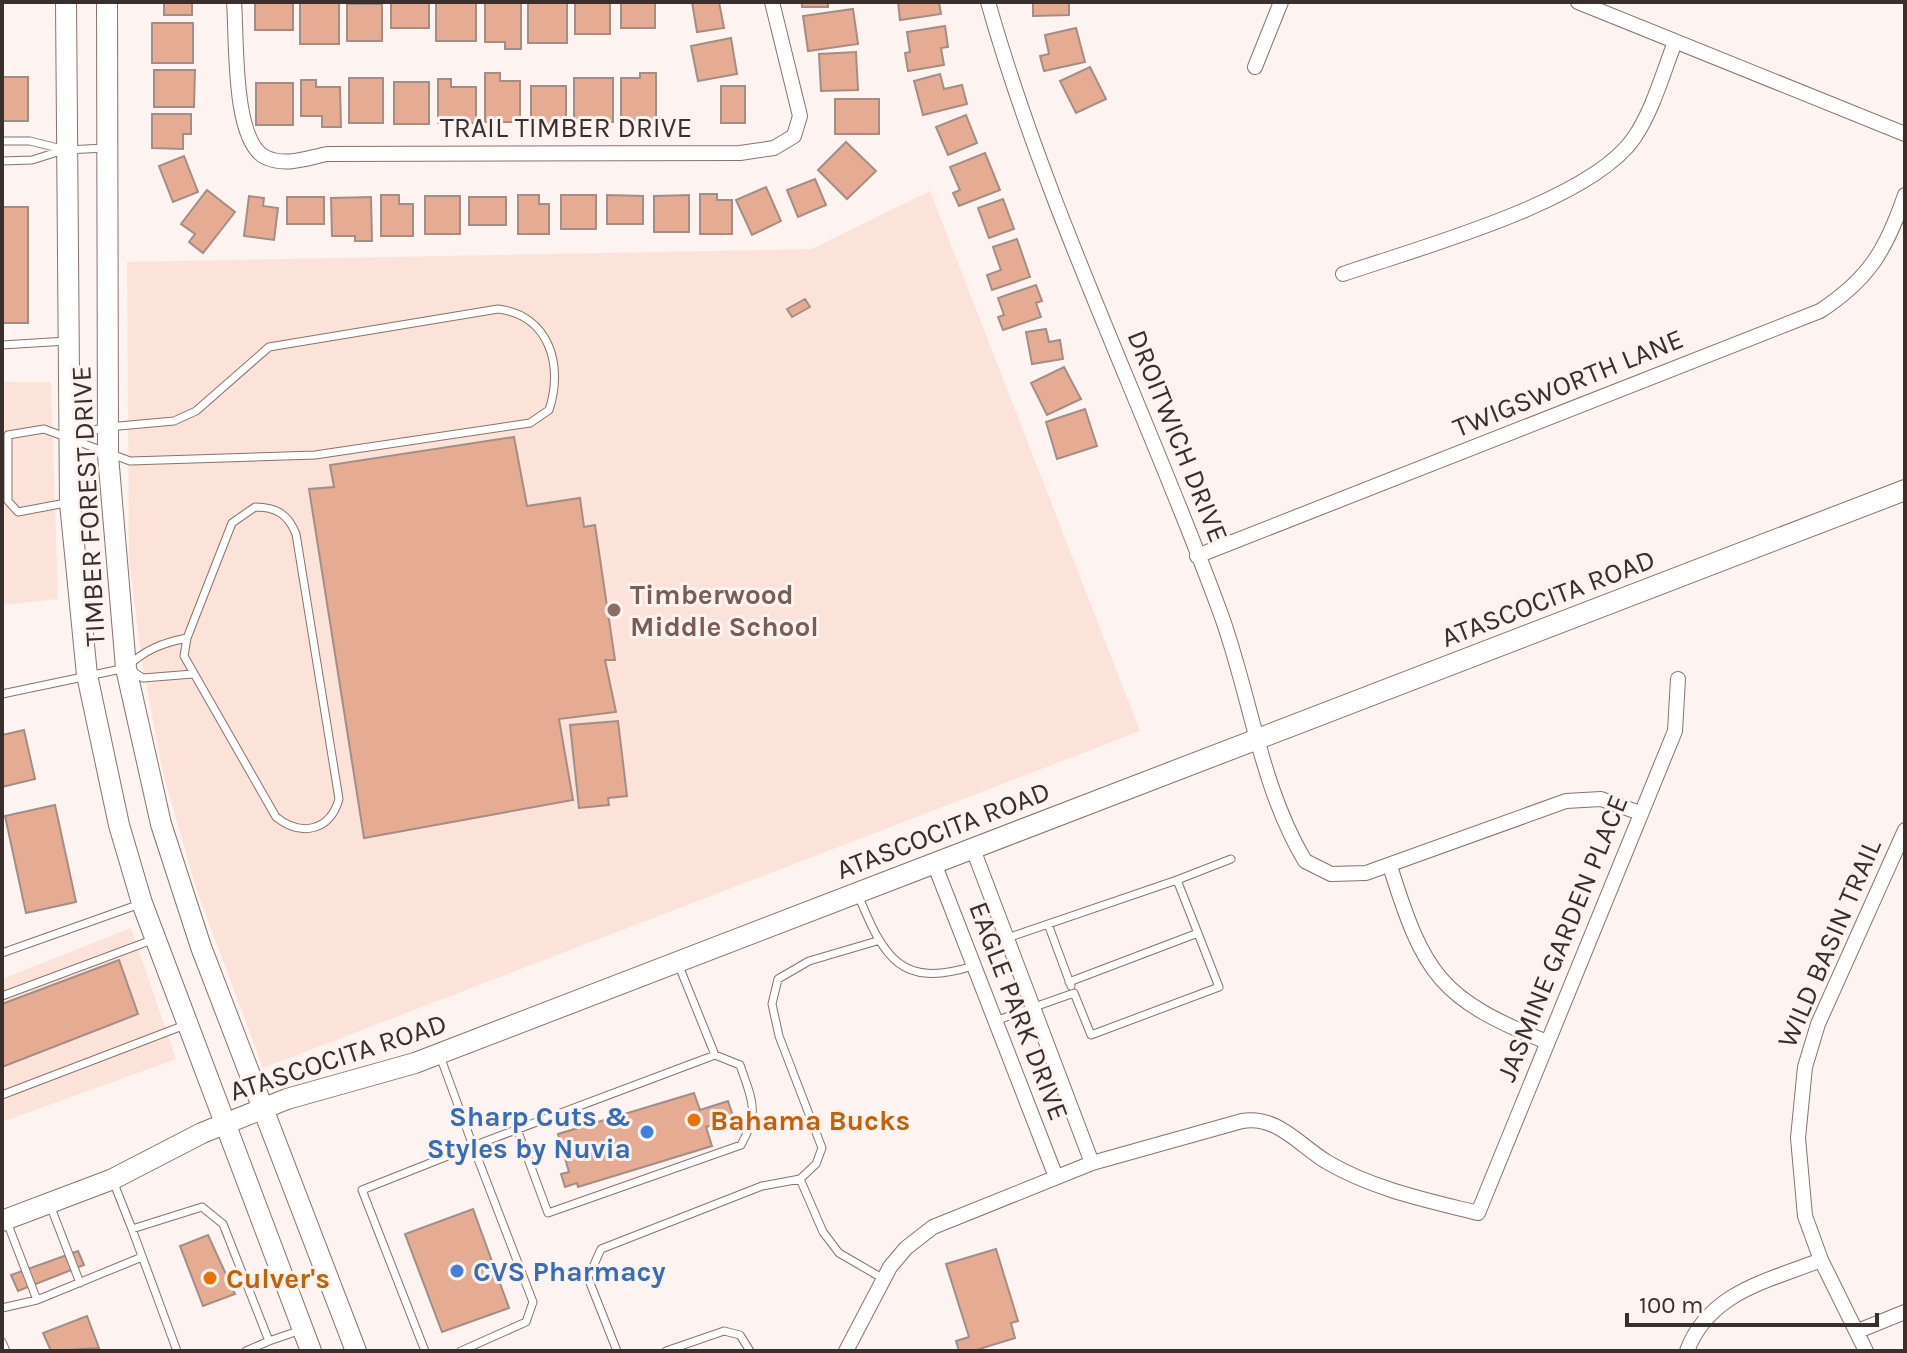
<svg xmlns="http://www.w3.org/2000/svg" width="1907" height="1353" font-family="Karla,sans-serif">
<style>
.built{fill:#fce3d9}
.building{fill:#e6ab93;stroke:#a38e85;stroke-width:2}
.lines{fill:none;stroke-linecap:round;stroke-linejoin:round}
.lane-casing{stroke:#88736b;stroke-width:9}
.street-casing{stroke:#88736b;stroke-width:16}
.secondary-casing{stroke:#88736b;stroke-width:22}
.lane{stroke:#fff;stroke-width:7}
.street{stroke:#fff;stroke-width:14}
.secondary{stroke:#fff;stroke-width:20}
.education-dot{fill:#8d6e63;stroke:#fdf3f0;stroke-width:3}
.food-dot{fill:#e8710a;stroke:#fdf3f0;stroke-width:3}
.shop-dot{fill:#3f7fe0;stroke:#fdf3f0;stroke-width:3}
.labels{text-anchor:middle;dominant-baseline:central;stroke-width:6;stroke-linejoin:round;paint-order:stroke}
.street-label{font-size:28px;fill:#39302d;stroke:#fdf3f0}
.education-label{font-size:28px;font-weight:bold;fill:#785e54;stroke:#fdf3f0;text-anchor:start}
.shop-label{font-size:28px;font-weight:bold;fill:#366cbe;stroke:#fdf3f0;text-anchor:end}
.food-label{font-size:28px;font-weight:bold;fill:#c56008;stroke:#fdf3f0;text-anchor:start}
</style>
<rect width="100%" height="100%" fill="#fdf3f0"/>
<path class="built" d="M930,191l210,540 -877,337 -66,-177 -35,-122 -20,-108 -13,-101 -2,-298 685,-13z
M2,382h49l7,217 -56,6z
M131,928l45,131 -174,63v-143z"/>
<path class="building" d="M164,2h28v13h-28z
M255,2h38v28h-38z
M300,2h39v42h-39z
M391,2h38v26h-38z
M436,2h40v39h-40z
M485,2h36v47h-16v-7h-20z
M528,2h39v41h-39z
M575,2h35v32h-35z
M621,2h34v26h-34z
M692,2h27l5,26 -27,4z
M802,2h26v5h-26z
M898,2h41l2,12 -41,6z
M1033,2h36v13l-36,1z
M347,4h35v37h-35z
M853,9l5,35 -50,7 -5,-35z
M152,23h41v40h-41z
M945,26l3,21 -7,1 3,17 -36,6 -3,-18 5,-1 -3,-20z
M1076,28l9,34 -41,9 -4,-15 9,-2 -4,-19z
M731,38l6,36 -39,7 -7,-35z
M856,52l2,38 -37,1 -2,-37z
M1090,67l16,32 -30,14 -16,-32z
M154,70h41l-1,37h-40z
M485,73h15v8h20v41h-35z
M640,73h16v50h-35v-45h19z
M940,74l4,15 18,-4 5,19 -44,11 -9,-34z
M2,77h26v44h-26z
M349,78h34v45h-34z
M574,78h39v44h-39z
M438,79h13v8h25v36h-38z
M301,80h15v7h24l1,40h-19v-11h-21z
M394,82h35v42h-35z
M256,83h37v42h-37z
M531,86h35v38h-35z
M721,86h24v37h-24z
M835,99h44v35h-44z
M152,114h39v20h-8v15l-31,-1z
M966,115l11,28 -29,12 -12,-28z
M846,142l30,29 -29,28 -29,-29z
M985,153l15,37 -41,16 -6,-13 7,-3 -10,-23z
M184,156l14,36 -25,10 -14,-36z
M815,179l11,26 -28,12 -11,-27z
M766,187l15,34 -29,14 -16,-35z
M207,190l28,22 -32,41 -14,-11 6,-8 -14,-10z
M700,194h17v6h15v34h-32z
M381,195h18v9h14v32h-32z
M518,195h21v9h10v30h-31z
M561,195h35v34h-35z
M607,195l36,1v28h-36z
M689,195v37h-35v-36z
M249,196l15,2 -1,8 15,2 -4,32 -30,-4z
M425,196h35v38h-35z
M287,197h37v27h-37z
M371,197l1,44h-17v-5h-23l-1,-38z
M469,197h37v28h-37z
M1003,199l11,30 -25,9 -11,-30z
M2,207h26v116h-26z
M1017,239l13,38 -38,13 -5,-15 14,-5 -8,-23z
M1036,285l6,16 -6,2 5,14 -38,13 -5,-13 6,-2 -6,-17z
M805,299l5,8 -18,10 -5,-8z
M1046,329l3,13 11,-2 3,19 -31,5 -6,-32z
M1064,367l17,32 -34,16 -16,-32z
M1085,409l12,37 -40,13 -11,-37z
M514,437l13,69 53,-8 4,29 11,-2 20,135h-10l11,52 -57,7 14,81 -209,38 -55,-349 25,-2 -4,-22z
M618,721l9,75 -19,2 1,7 -30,3 -9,-83z
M24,730l11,49 -33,8v-52z
M55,805l21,97 -50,11 -21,-97z
M119,960l19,54 -136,53v-63z
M694,1093l6,17 28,-9 6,18 -28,8 6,19 -134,41 -1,-4 -12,4 -4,-13 8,-2 -11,-38z
M473,1209l36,99 -67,24 -37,-98z
M208,1235l27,59 -32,12 -23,-60z
M996,1249l22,72 -7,2 4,15 -42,13h-14l-3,-10 13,-4 -23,-73z
M78,1251l6,14 -66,26 -7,-16z
M87,1316l12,32 -48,3 -8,-18z"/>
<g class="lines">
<defs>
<path id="lane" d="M2,141h28l36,9 40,-2
M2,161l30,-1 32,-10
M2,345l65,-4
M66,503l-48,9 -10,-11v-66l36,-6 86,32 185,-6 215,-32 19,-13c15,-45 0,-95 -51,-101l-229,38 -73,64 -22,10 -66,6 -37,8
M255,507c21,0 33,7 41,27l43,265c-9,32 -38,38 -63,18l-92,-161 3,-18 45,-115z
M132,671l11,7 50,-4
M2,694l124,-26c18,-18 36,-25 61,-30
M1177,880l54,-21
M858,895c26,62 42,94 115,71
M1048,924l23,62
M2,953l138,-49
M1069,982l129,-49
M2,996l150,-56
M995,1021l79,-28 17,42 128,-48 -42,-107 -170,58
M2,1095l183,-70
M517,1129l31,84 193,-68c19,-34 11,-45 -1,-80l-25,-10
M800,1179l16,-15 6,-16 -43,-112 -7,-32 6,-25 31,-18 68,-20
M113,1181l19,48 70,-22 21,17 46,117 32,-11
M50,1205l30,78
M7,1222l30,78
M132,1229l45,122
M2,1308l35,-8 105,-43
M2,1342l4,9
M246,1351l23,-10
M425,1351l-63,-161 111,-44 -33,-90
M461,1351l65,-29 7,-20 -60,-156 242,-91 -36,-89
M617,1351l-29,-73 13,-29 161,-63 38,-7 23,53 16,21 43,25
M666,1351l58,-20 16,4 10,16"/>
<path id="street" d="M234,2c3,35 -2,138 31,155 20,10 42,1 62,-3l413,-1 34,-5 20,-12 6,-20 -28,-114
M988,2c59,208 156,404 231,607 31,82 40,175 86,252l26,13 35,-1 200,-72 35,-2 39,14
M1578,2l327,132
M1255,67l26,-65
M1343,274c75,-26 247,-72 291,-136 19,-28 29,-65 41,-96
M1197,556l623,-245c49,-32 66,-61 85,-116
M973,849l119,314
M934,863l122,314
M1390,866c34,109 50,133 157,176
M1858,1331l47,-19
M846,1351l44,-84 16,-19 27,-21 159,-64 150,-42c35,-6 57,24 85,41 46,27 99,38 151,51l197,-482 3,-52
M1687,1351c22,-59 81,-70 134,-91
M1866,1351l-45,-91 -16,-44 -7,-78 7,-71 13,-43 87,-194"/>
<path id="secondary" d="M66,2l4,501 17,172 32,150 23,78 169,448
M107,2l1,453 18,213 35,156 40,123 155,404
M2,1221l111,-42 89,-46 85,-34 128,-36 1490,-573"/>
</defs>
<use href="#lane" class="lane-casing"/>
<use href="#street" class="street-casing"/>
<use href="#secondary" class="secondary-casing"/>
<use href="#lane" class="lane"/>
<use href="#street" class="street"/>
<use href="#secondary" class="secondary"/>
</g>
<circle class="education-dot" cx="614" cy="610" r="8"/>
<g class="food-dot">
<circle cx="694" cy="1120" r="8"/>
<circle cx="210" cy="1278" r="8"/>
</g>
<g class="shop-dot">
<circle cx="647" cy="1132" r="8"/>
<circle cx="457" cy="1271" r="8"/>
</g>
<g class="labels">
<g class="street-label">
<text x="566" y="127">TRAIL TIMBER DRIVE</text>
<text transform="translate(1568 383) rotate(-22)">TWIGSWORTH LANE</text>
<text transform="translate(1178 436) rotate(68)">DROITWICH DRIVE</text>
<text transform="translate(88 506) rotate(-93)">TIMBER FOREST DRIVE</text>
<text transform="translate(1548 598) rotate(-21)">ATASCOCITA ROAD</text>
<text transform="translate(943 830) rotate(-21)">ATASCOCITA ROAD</text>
<text transform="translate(1562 938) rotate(-68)">JASMINE GARDEN PLACE</text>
<text transform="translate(1829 943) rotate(-67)">WILD BASIN TRAIL</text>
<text transform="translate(1019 1011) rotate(69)">EAGLE PARK DRIVE</text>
<text transform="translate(338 1057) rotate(-18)">ATASCOCITA ROAD</text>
</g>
<g class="education-label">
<text x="630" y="594">Timberwood<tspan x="630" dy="32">Middle School</tspan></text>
</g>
<g class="shop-label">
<text x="631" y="1116">Sharp Cuts &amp;<tspan x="631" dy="32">Styles by Nuvia</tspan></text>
<text x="473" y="1271" text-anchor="start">CVS Pharmacy</text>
</g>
<g class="food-label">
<text x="710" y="1120">Bahama Bucks</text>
<text x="226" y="1278">Culver's</text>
</g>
</g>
<rect width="1907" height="1353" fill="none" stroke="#39302d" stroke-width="8"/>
<path d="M1627 1313v12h250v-12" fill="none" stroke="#39302d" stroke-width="4"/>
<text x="1639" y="1313" font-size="24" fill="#39302d" stroke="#fdf3f0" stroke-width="6" paint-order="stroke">100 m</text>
</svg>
